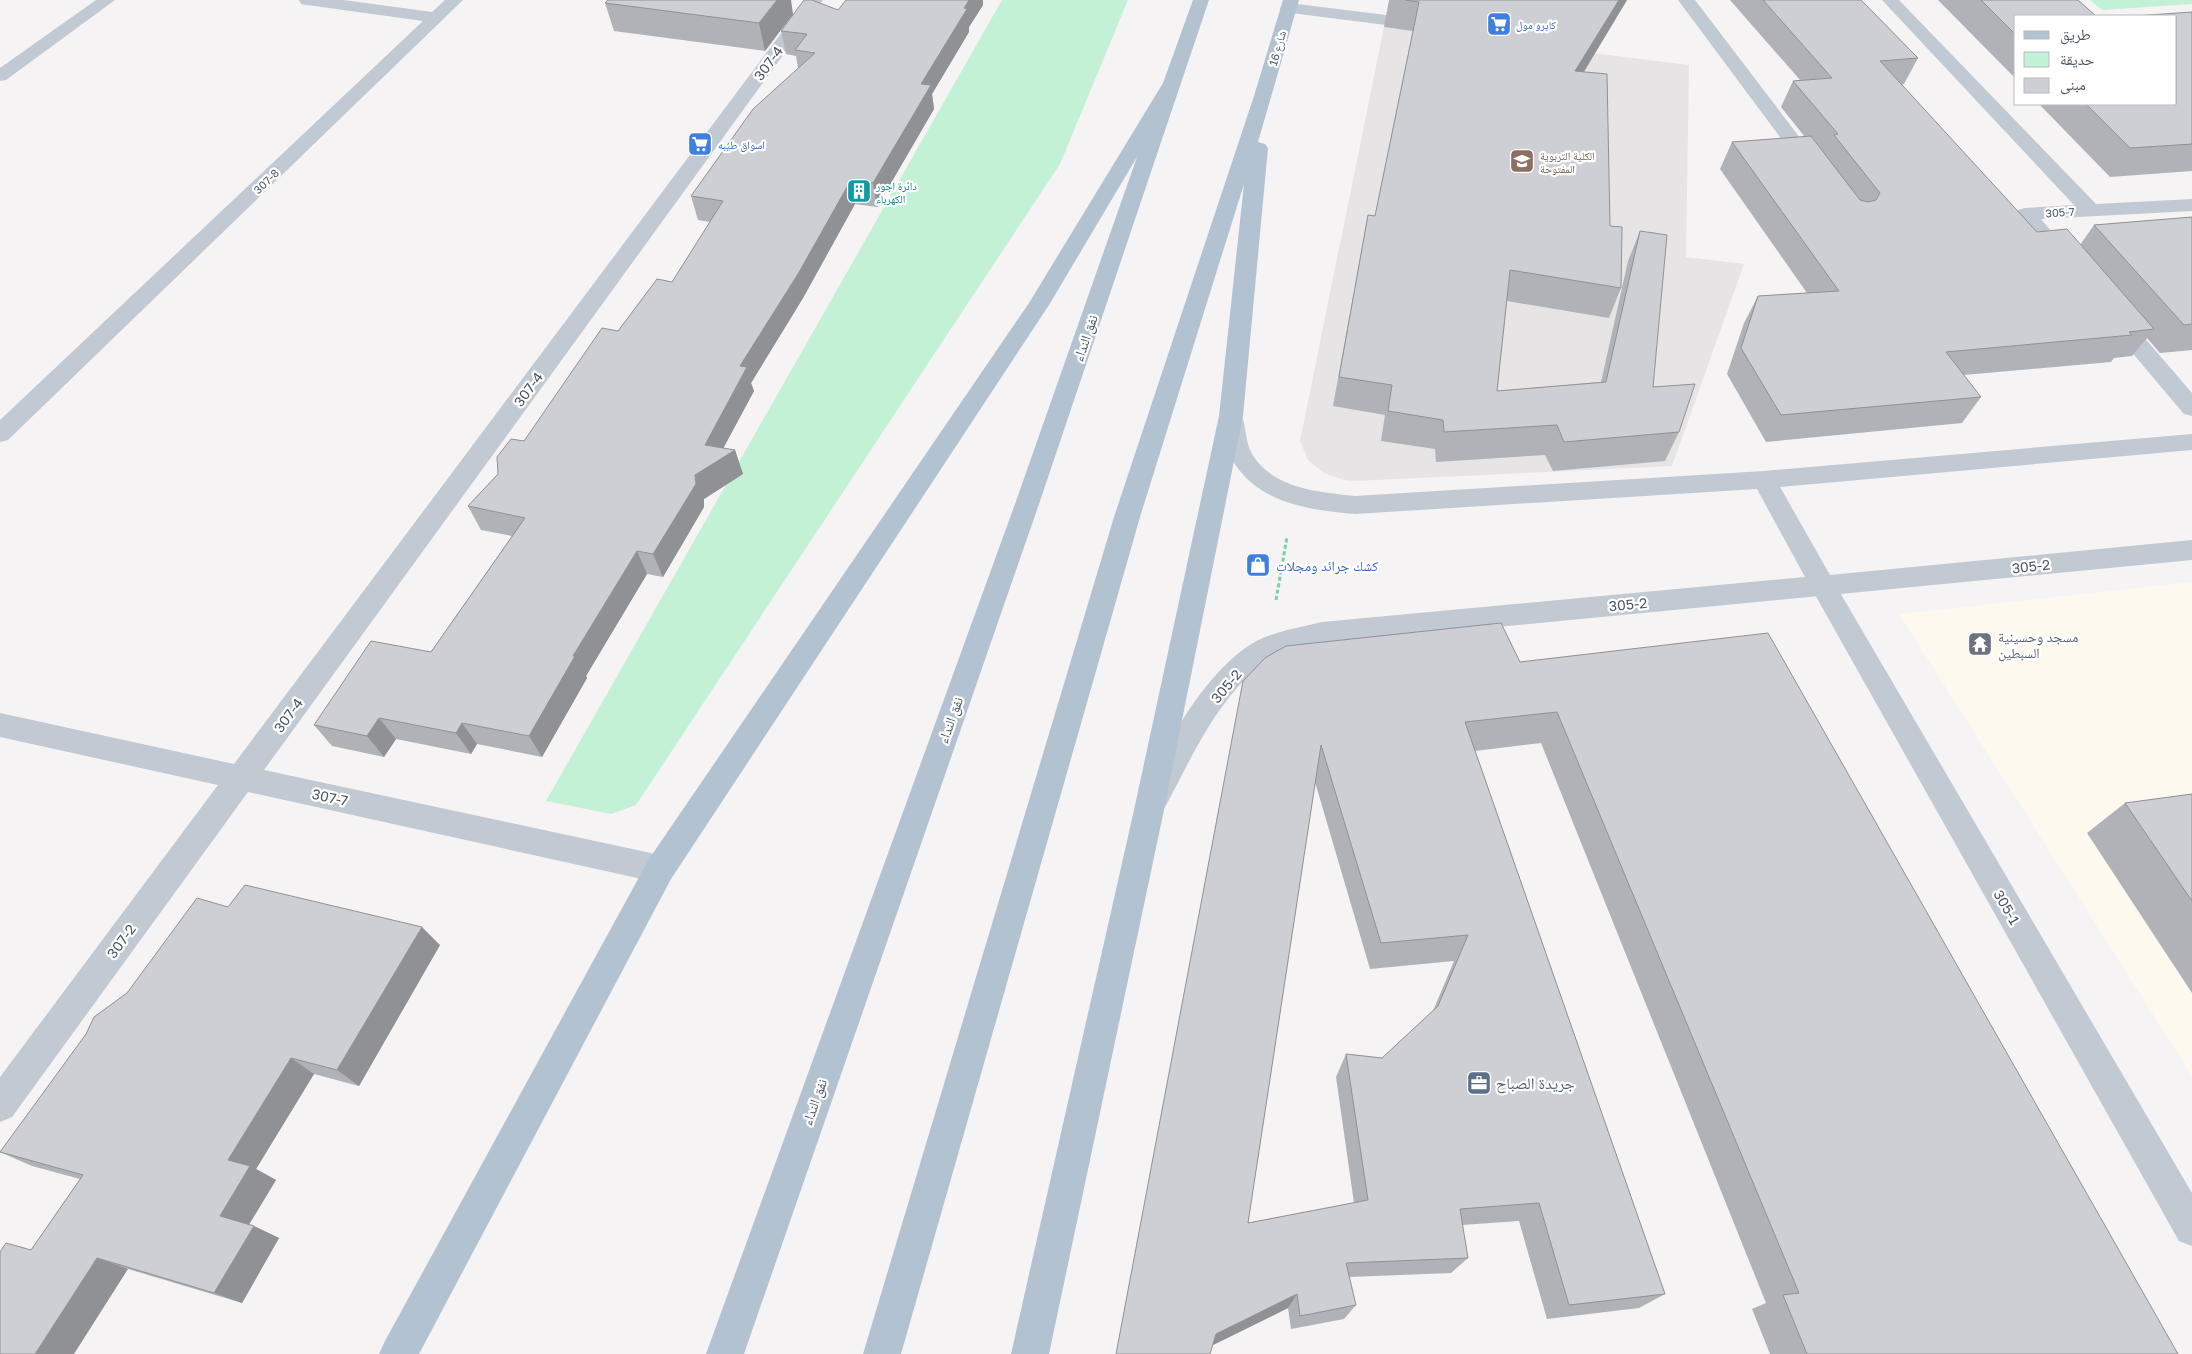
<svg xmlns="http://www.w3.org/2000/svg" width="2192" height="1354" font-family="'Golos Text','Noto Naskh Arabic',sans-serif">
<style>
.commercial{fill:#fdf9ef}
.education{fill:#e6e4e5}
.green{fill:#c3f1d5}
.lines{fill:none;stroke-linecap:round;stroke-linejoin:round}
.path{stroke:#7ad0a6;stroke-width:3;stroke-dasharray:4 2.5;stroke-linecap:butt}
.service{fill:#c1cad2;fill-rule:evenodd}
.minor{fill:#c1cad2;fill-rule:evenodd}
.tertiary{fill:#c1cad2;fill-rule:evenodd}
.primary{fill:#b3c2d1;fill-rule:evenodd}
.wall{fill:#b0b2b7;fill-rule:evenodd}
.shaded-wall{fill:#909195}
.building{fill:#cdcfd5;stroke:#909195;fill-rule:evenodd}
.labels{text-anchor:middle;dominant-baseline:central;stroke-width:4.5;stroke-linejoin:round;paint-order:stroke}
.far-shop-label{font-size:11px;fill:#366cbe;stroke:#fff;text-anchor:start}
.far-street-label{font-size:11px;fill:#4a5661;stroke:#fff}
.far-education-label{font-size:11px;fill:#785e54;stroke:#fff;text-anchor:start}
.far-culture-label{font-size:11px;fill:#0d838f;stroke:#fff;text-anchor:start}
.street-label{font-size:14px;fill:#4a5661;stroke:#fff}
.shop-label{font-size:14px;fill:#366cbe;stroke:#fff;text-anchor:start}
.worship-label{font-size:14px;fill:#5b616d;stroke:#fff;text-anchor:start}
.near-service-label{font-size:16px;fill:#4e5e75;stroke:#fff;text-anchor:start}
</style>
<rect width="100%" height="100%" fill="#f5f3f3"/>
<path class="commercial" d="M2192,582v494l-293,-462z"/>
<path class="education" d="M1384,27l305,38 -3,192 58,7 -72,202 -318,15 -10,-1 -20,-7 -16,-13 -8,-19z"/>
<path class="green" d="M1002,0h126l-68,164 -424,641 -25,9 -65,-13z
M2090,0h102v4l-90,6z"/>
<g class="lines">
<path class="path" d="M1276,600l11,-63"/>
<path class="service" d="M1289,3l97,12 6,1 3,4 -3,4 -6,1 -103,-13 -3,-4 3,-4z"/>
<path class="minor" d="M96,0h19l-109,80 -6,1v-13z
M299,0h45l88,12 13,-12h18l-455,440 -8,2v-22l423,-399 -116,-16 -6,-1z
M806,0h17l-559,770 396,85 11,4 4,10 -4,10 -11,4 -412,-91 -236,325 -12,5v-45l218,-292 -218,-48v-24l234,51z
M1678,0h17l125,164 3,4 -3,4 -7,2 -7,-2z
M1882,0h17l197,204 96,-5v12l-151,8 34,40 -4,5 -7,1 -7,-1 -42,-50 3,-4 7,-2 49,-3z
M2115,311l8,2 69,80v23l-8,-2 -77,-91 -3,-5 3,-5z
M1823,576l9,3 360,614v53l-13,-5 -365,-648 -4,-7 4,-7z"/>
<path class="tertiary" d="M1231,408l8,2c8,13 5,30 13,44 21,35 67,38 103,42l409,-25 428,-37v16l-412,37 50,88 362,-35v20l-870,84c-15,3 -31,5 -44,12 -55,26 -87,104 -115,155l-10,4 -10,-4 -5,-9c24,-51 66,-130 115,-159 21,-12 46,-15 69,-21l483,-45 -48,-88 -402,25c-56,-5 -107,-13 -131,-70 -4,-10 -7,-24 -1,-34z"/>
<path class="primary" d="M1193,0h16l-170,504 -295,850h-38l309,-850 122,-347 -88,148 -378,574 -252,475h-40l6,-13 264,-482 380,-556 134,-220z
M1283,0h16l-41,142 7,2 3,4 -25,268 -79,394 -115,544h-38l123,-544 85,-394 25,-232 -104,333 -239,837h-38l251,-837 140,-421z"/>
</g>
<path class="wall" d="M1389,0h238l-43,72 37,216 -12,30 -102,-17 -10,90 104,-9 27,-121 12,-30 13,156 26,45 -14,29 -112,10 -8,-16 -109,7 -1,-13 -54,-8 4,-26 -52,-9 35,-191 7,1 38,-185 -29,-4z
M1730,0h131l57,58 -14,26 -3,1 136,147 43,13 14,-20 98,-8v133l-32,3 -13,-15 -15,18 -18,2 -3,4 -147,13 17,22 -19,26 -196,19 -39,-68 17,-51 14,-27 49,-3 -87,-124 12,-27 73,-5 -24,-30 12,-26 7,-1z
M1938,0h140l-62,16v63z
M605,3l188,11 -28,37 -151,-20z
M983,5l-14,22v5l-37,62 2,15 -57,98 -22,-3 -52,94 -52,85 3,8 -31,57 12,2 8,24 -39,25v8l-41,70 -16,-3 -61,102 1,2 -45,79 -65,-13 -6,10 -75,-15 -12,18 -52,-11 -18,-21 117,-73 81,-116 -31,-6 -13,-24 30,-32 26,-33 94,-110 54,-49 38,-60 -12,-2 -7,-24 107,-128 -2,-12 -10,-2 -5,-23 57,-21z
M2192,12v159l-82,6 -71,-73h137z
M1520,662l658,692h-408l-18,-45 14,-6 -225,-560 -66,8 190,543 -26,14 -92,11 -28,-98 -57,4 6,33 -17,15 -102,4 7,28 -12,14 -53,10 -3,-21 -75,37 30,-664zM1315,782l55,187 84,-8 -21,50 -51,47 -36,-4 -10,23 18,126 -106,20z
M2192,794v199l-105,-160 38,-30z
M228,907l212,38 -81,141 -45,-12 -58,95 20,11 -27,44 30,14 -37,65 -114,-34 -97,-19 49,-71 -48,-13 -32,-14 127,-159z"/>
<path class="shaded-wall" d="M777,0h14l2,14 -28,37 -6,-28z
M969,0h14v5l-14,22v5l-37,62 2,15 -57,98 -4,-24 48,-99 43,-76z
M1619,0h8l-61,101 9,-30z
M851,180l4,24 -52,94 -52,85 3,8 -38,71 19,-12 8,24 -39,25v8l-41,70 -10,-23 42,-79 10,-30 35,-79z
M637,551l10,23 -61,102 1,2 -45,79 -13,-21 44,-80z
M379,718l17,21 -12,18 -17,-21z
M462,723l15,21 -6,10 -15,-21z
M422,927l18,18 -81,141 -22,-16z
M291,1058l23,16 -58,95 20,11 -29,48 -27,-12 8,-56z
M254,1226l25,12 -37,65 -28,-10z
M97,1258l31,11 -54,85h-39z
M1297,1294l-9,14 -77,38 5,-12z"/>
<path class="building" d="M608,0h169l-18,23 -154,-20z
M804,0h8l26,10 8,-10h123l-5,8 3,1 -46,75 10,1 -58,98 -22,-3 -53,94 -58,92 7,1 -42,78 30,5 -40,25 1,9 -43,70 -16,-3 -64,105h2l-46,80 -67,-13 -6,10 -77,-15 -12,18 -53,-11 57,-84 60,11 94,-134 -57,-12 30,-32 -1,-17 14,-18 13,2 78,-113 16,3 39,-52 15,3 51,-81 -32,-5 62,-87 62,-56 -20,-3 12,-16 -26,-3z
M1405,0h214l-44,71 32,3 3,152 12,1 -1,61 -111,-18 -13,121 109,-9 34,-151 27,4 -14,152 42,-3 -16,48 -115,10 -7,-17 -113,7 -1,-12 -55,-9 4,-26 -53,-8 29,-162 7,1 44,-214z
M1763,0h98l57,58 -38,3 157,171 30,-3 87,100 -25,3 3,3 -186,17 35,45 -200,18 -40,-67 17,-52 81,-5 -107,-149 79,-6 49,64 8,2 8,-2 4,-7 -46,-58 4,-1 -45,-53 39,-3z
M1981,0h97l18,16h-80v19z
M2192,12v132l-62,4 -44,-44h90v-88h-42z
M2192,217v107l-8,1 -90,-100z
M1501,623l19,39 248,-29 410,721h-371l-24,-59 16,-2 -242,-581 -92,10 200,572 -96,11 -30,-102 -79,6 8,49 -122,5 10,42 -56,11 -3,-22 -81,40 -6,20h-94l127,-673 22,-23 21,-12zM1321,745l60,198 87,-8 -30,71 -56,52 -36,-4 22,146 -120,23z
M2192,794v107l-67,-98z
M245,885l177,42 -85,143 -46,-12 -63,102 22,6 -30,50 34,10 -40,67 -117,-35 -62,96h-35v-102l6,-9 25,7 52,-75 -83,-23 86,-118 8,-17 33,-24 70,-95 31,9z"/>
<defs>
<symbol id="supermarket-square" viewBox="-11 -11 22 22"><rect x="-9" y="-9" width="18" height="18" rx="4" fill="#3f7fe0" stroke="#fff"/><path d="M-6-5.5h2.5l.6 2H6L4.5 2H-2.5L-4.4-4H-6ZM-1.5 3.2a1.3 1.3 0 1 0 .1 0ZM3 3.2a1.3 1.3 0 1 0 .1 0Z" fill="#fff"/></symbol>
<symbol id="university-square" viewBox="-11 -11 22 22"><rect x="-9" y="-9" width="18" height="18" rx="4" fill="#8d6e63" stroke="#fff"/><path d="M0-5L7-2L0 1L-7-2ZM-4 1L0 2.5L4 1V4Q0 6-4 4Z" fill="#fff"/></symbol>
<symbol id="building-square" viewBox="-11 -11 22 22"><rect x="-9" y="-9" width="18" height="18" rx="4" fill="#0f9aa8" stroke="#fff"/><path d="M-4-6H4V6H1V3H-1V6H-4ZM-2.5-4.3h1.7v1.8h-1.7ZM.8-4.3h1.7v1.8H.8ZM-2.5-1h1.7V.8h-1.7ZM.8-1h1.7V.8H.8Z" fill="#fff"/></symbol>
<symbol id="shop-square" viewBox="-11 -11 22 22"><rect x="-9" y="-9" width="18" height="18" rx="4" fill="#3f7fe0" stroke="#fff"/><path d="M-5-2.5h2.3a2.7 3.5 0 0 1 5.4 0H5L5.5 6h-11ZM-1.5-2.5h3a1.5 2.3 0 0 0-3 0Z" fill="#fff"/></symbol>
<symbol id="temple-square" viewBox="-11 -11 22 22"><rect x="-9" y="-9" width="18" height="18" rx="4" fill="#6b7280" stroke="#fff"/><path d="M0-6L5-2H3V0L6.5 2.5H4V6H1.5V3h-3V6H-4V2.5H-6.5L-3 0V-2H-5Z" fill="#fff"/></symbol>
<symbol id="office-square" viewBox="-11 -11 22 22"><rect x="-9" y="-9" width="18" height="18" rx="4" fill="#5c6f8a" stroke="#fff"/><path d="M-6-3h4V-5.5h4V-3h4V5H-6ZM-1-4.5V-3h2v-1.5ZM-6 0V1H6V0Z" fill="#fff"/></symbol>
</defs>
<g fill-rule="evenodd">
<use href="#supermarket-square" x="1485" y="10" width="28" height="28"/>
<use href="#supermarket-square" x="686" y="130" width="28" height="28"/>
<use href="#university-square" x="1508" y="147" width="28" height="28"/>
<use href="#building-square" x="845" y="177" width="28" height="28"/>
<use href="#shop-square" x="1244" y="551" width="28" height="28"/>
<use href="#temple-square" x="1966" y="630" width="28" height="28"/>
<use href="#office-square" x="1465" y="1069" width="28" height="28"/>
</g>
<g class="labels">
<g class="far-shop-label">
<text x="1516" y="24">كايرو مول</text>
<text x="718" y="144">اسواق طيبه</text>
</g>
<g class="far-street-label">
<text transform="translate(1277 48) rotate(-74)">شارع 16</text>
<text transform="translate(266 181) rotate(-44)">307-8</text>
<text transform="translate(2060 212) rotate(-4)">305-7</text>
</g>
<g class="far-education-label">
<text x="1540" y="155">الكلية التربوية<tspan x="1540" dy="13">المفتوحة</tspan></text>
</g>
<g class="far-culture-label">
<text x="876" y="185">دائرة اجور<tspan x="876" dy="13">الكهرباء</tspan></text>
</g>
<g class="street-label">
<text transform="translate(768 63) rotate(-54)">307-4</text>
<text transform="translate(1085 338) rotate(-71)">نفق النداء</text>
<text transform="translate(528 389) rotate(-54)">307-4</text>
<text transform="translate(2031 566) rotate(-6)">305-2</text>
<text transform="translate(1628 604) rotate(-5)">305-2</text>
<text transform="translate(1226 686) rotate(-50)">305-2</text>
<text transform="translate(288 715) rotate(-54)">307-4</text>
<text transform="translate(950 720) rotate(-70)">نفق النداء</text>
<text transform="translate(330 797) rotate(12)">307-7</text>
<text transform="translate(2007 907) rotate(60)">305-1</text>
<text transform="translate(121 941) rotate(-54)">307-2</text>
<text transform="translate(814 1102) rotate(-70)">نفق النداء</text>
</g>
<g class="shop-label">
<text x="1276" y="565">كشك جرائد ومجلات</text>
</g>
<g class="worship-label">
<text x="1998" y="636">مسجد وحسينية<tspan x="1998" dy="16">السبطين</tspan></text>
</g>
<g class="near-service-label">
<text x="1496" y="1083">جريدة الصباح</text>
</g>
</g>
<rect x="2014" y="15" width="162" height="90" fill="#ffffff" stroke="#b7bbc0"/>
<rect x="2024" y="31" width="25" height="8" fill="#b3c2d1" stroke="#b7bbc0"/>
<text x="2060" y="40" font-size="15" fill="#4a5661">طريق</text>
<rect x="2024" y="52" width="25" height="15" fill="#c3f1d5" stroke="#b7bbc0"/>
<text x="2060" y="65" font-size="15" fill="#4a5661">حديقة</text>
<rect x="2024" y="78" width="25" height="15" fill="#cdcfd5" stroke="#b7bbc0"/>
<text x="2060" y="90" font-size="15" fill="#4a5661">مبنى</text>
</svg>
